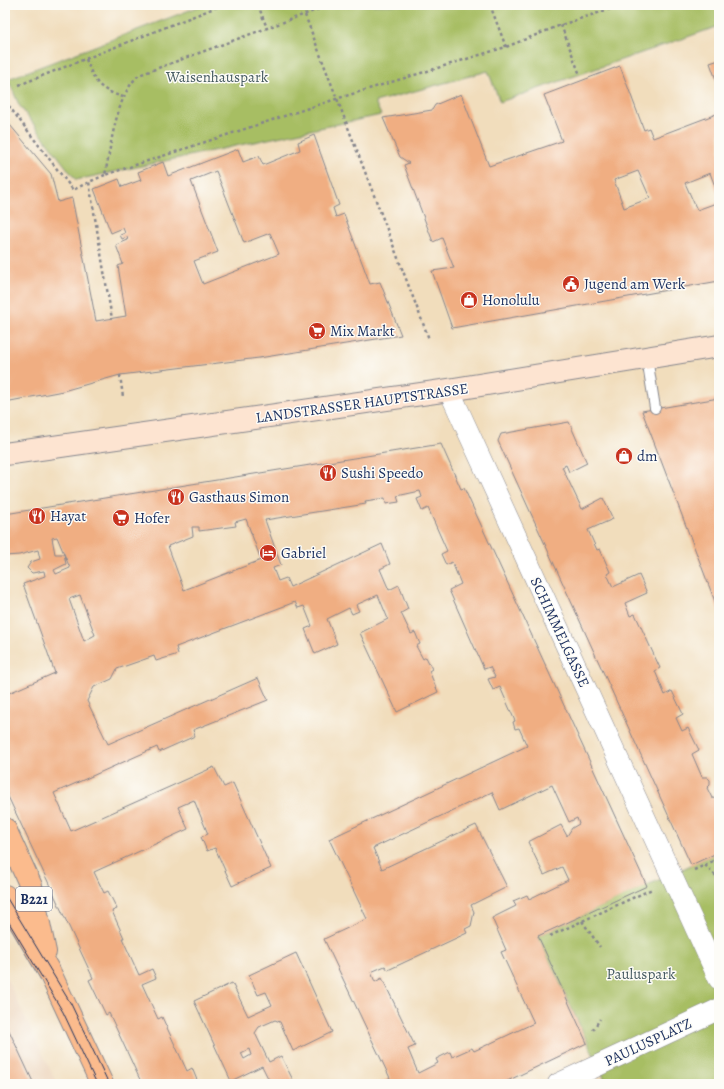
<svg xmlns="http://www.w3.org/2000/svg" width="724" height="1089" font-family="Alegreya,serif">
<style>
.built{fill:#ecd3ba}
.green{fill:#a7be63;stroke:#617660}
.building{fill:#f0ae82;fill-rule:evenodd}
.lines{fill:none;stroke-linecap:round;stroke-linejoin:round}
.lane-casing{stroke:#86868d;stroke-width:12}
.street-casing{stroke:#86868d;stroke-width:22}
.secondary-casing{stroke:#86868d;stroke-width:24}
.primary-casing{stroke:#86868d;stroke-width:24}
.path{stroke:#86868d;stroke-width:2.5;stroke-dasharray:3 3;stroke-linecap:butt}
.lane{stroke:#fff;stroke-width:10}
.street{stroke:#fff;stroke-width:21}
.secondary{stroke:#fde4d1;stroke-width:22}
.primary{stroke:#fbbb8d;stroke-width:22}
.tram{stroke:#1b2f5e;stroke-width:1}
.labels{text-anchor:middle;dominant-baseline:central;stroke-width:3;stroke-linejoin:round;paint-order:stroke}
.shield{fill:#fdfcf7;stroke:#5f6c8c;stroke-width:1}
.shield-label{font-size:14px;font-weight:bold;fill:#1b2f5e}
.park-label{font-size:15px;fill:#455a60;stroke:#fdfcf7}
.poi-label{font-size:15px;fill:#1b2f5e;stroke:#fdfcf7;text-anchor:start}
.street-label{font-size:15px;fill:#1b2f5e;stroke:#fdfcf7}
</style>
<rect width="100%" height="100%" fill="#fdfcf7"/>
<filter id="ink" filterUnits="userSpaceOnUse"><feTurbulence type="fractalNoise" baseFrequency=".025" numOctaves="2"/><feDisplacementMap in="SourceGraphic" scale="8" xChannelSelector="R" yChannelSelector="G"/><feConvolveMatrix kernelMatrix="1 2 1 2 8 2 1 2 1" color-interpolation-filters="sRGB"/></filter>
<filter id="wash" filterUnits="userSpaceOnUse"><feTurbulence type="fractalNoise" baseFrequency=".012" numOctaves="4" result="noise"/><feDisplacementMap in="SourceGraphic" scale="16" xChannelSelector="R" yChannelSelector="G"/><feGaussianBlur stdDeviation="0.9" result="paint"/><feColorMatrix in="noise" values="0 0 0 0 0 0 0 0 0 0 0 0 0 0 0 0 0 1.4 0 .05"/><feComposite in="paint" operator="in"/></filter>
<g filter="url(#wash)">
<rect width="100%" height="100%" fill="#f1ddbc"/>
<path class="built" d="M5,975l52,109h-52z"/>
<path class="green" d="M203,5h516v21l-219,76 -12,-31 -113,31 6,13 -305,65 -57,-75 -11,-26z
M719,852v232h-112l-69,-148z"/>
<g id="blocks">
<path class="building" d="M719,60v28l-9,-25z
M620,66l24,64 5,-2 4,10 66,-25v84l-9,-24 -25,10 12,27 22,-8v79l-267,47 -20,-57 22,-3 -12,-30 -9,4 -29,-77 5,-2 -9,-6 -17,-39 49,-8 3,-5 26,-11 28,72 73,-25 -18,-46zM638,171l12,27 -26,10 -10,-28z
M10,125l41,49 7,28 14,-4 24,123 30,-5 -8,-50 5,-2 -7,-19 12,-5 -1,-3 -5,2 -2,-4 5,-2 -2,-5 -12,5 -17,-44 25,-10 3,8 19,-7 -3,-8 25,-10 5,14 70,-27 5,13 16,-6 4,9 37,-15 -2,-8 16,-7 25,70 -6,3 3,9 8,-3 26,70 10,-2 21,53 -142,23 -139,17 -57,16 -58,11v-273zM216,171l28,72 26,-10 9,21 -76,30 -9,-23 24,-9 -27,-71z
M719,398v214l-77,-201z
M569,422l18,41 -18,9 -3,-7 -4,2 20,42 21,-11 10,21 -25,11 9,20 3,-1 10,23 -3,2 6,13 26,-12 8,18 -22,10 5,13 5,-2 25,54 -5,3 10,24 7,-4 11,23 -7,4 6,13 6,-3 11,22 -7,4 10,23h5l3,3v5l-3,3 5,10 7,1v53l-28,13 -193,-424 3,-7z
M441,444l20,45 3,-1 183,398 -109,50 49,107 -86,41h-123l12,-6 -66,-139 43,-20 -38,-80 198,-93 -8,-18 -4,1 -2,-7 2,-1 -15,-34 -7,3 -5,-11 7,-2 -5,-10 -6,2 -35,-79 12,-6 -9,-22 -6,3 -5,-11 6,-3 -19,-43 -6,3 -5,-12 5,-2 -2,-6 -23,5 2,6 -13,2 -1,-6 -20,3 1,3 -101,16 16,45 -8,3 5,13 8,-3 4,9 92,-43 8,20 -10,5 9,21 10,-5 9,24 -7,4 10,21 4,-2 5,12 -4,2 7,13 3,-2 6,12 -3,2 9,21 -41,20 -37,-79 28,-14 -10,-24 -22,10 3,6 -7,3 -3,-6 -22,11 10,25 -22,10 -10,-25 7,-3 -8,-20 -6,2 -3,-6 -119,45 2,7 -22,7 -2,-5 -37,13 -5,10 -18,8 -7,14 21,43 150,-66 10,22 -75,30 2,6 -36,16 -2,-5 -103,46 17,38 143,-64 10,20 9,-4 38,85 -39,18 -17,-38 -8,3 -6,-14 7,-3 -14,-34 -16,7 10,22 -94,43 10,21 4,-2 9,18 -5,2 12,27h-2l17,37 13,-6 4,9 -14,6 16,35 4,-2 25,54 5,-3 5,12 -5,2 1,2h-51l-33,-71 -3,2 -17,-35 4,-2 -88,-188v-105l4,8 46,-20 -32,-89 22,-8 -1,-5 -12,2 -5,-5 4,-6 9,-3 -2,-9 -19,5 -14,1v-42zM246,519l15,41 -77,30 -16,-44 25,-10 -1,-9h7v4l37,-5 -1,-4zM57,537l13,31 -14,6 -2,-4 12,-6 -2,-10h-9l-3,-16zM80,595l15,40 -11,6 -15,-42zM552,785l17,37 8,-4 2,6 -7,4 -5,8 -6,-11 -33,17 16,33 18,-8 6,13 -39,19 -2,-4 -14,6 3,5 -24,12 14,32 -5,2 33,71 -60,28 -2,-3 -20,9 -2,-5 -14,7 2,4 -20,10 -10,-24 7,-3 -33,-68 -7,4 -4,-10 14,-6 3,4 79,-37 -2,-4 6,-3 3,-14 -3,-7 36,-18 -31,-62 -94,44 -9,-21 119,-56 8,18z
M5,671l4,8 -4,1z
M296,953l36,79 -39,19 -13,-29 -5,-2 -16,7 -4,6 14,29 12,-6 14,28h-24l-9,-18 -31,15 -37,-80 38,-18 16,33 24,-11 -6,-13 -8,3 -9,-20zM249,1049l2,6 -7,4 -3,-6z
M5,1022l29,62h-29z"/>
</g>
</g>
<g filter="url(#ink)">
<use href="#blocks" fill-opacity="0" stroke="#86868d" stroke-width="1"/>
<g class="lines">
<defs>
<path id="lane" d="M647,358l8,50"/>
<path id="street" d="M449,390l270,589
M558,1084l161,-75"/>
<path id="secondary" d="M5,454l444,-64 270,-44"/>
<path id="primary" d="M5,829l26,57 14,66
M5,896l45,77 52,111"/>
</defs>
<use href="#lane" class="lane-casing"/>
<use href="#street" class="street-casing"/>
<use href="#secondary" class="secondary-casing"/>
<use href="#primary" class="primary-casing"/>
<path class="path" d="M258,5l9,23
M330,5l-191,70c-23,20 -28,71 -34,100l231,-76 170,-52 55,-22 61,-20
M490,5l16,42
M305,15l124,324
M561,25l19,50
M86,59c9,24 12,30 37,38
M19,85l203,-80
M5,101l68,89 16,-8
M105,175l-16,7 23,137
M120,375l3,22
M5,799l3,7
M705,865l14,-7
M694,870l11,-5 14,14
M582,921l18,26
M550,936l102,-47
M593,1030l7,-11"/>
<use href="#lane" class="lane"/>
<use href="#street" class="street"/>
<use href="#secondary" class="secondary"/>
<use href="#primary" class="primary"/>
<path class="tram" d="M5,895l66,109 38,80
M5,916l58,96 34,72"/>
</g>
</g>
<defs>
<symbol id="civic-disc" viewBox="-11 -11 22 22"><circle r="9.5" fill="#c8321e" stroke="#fdfcf7"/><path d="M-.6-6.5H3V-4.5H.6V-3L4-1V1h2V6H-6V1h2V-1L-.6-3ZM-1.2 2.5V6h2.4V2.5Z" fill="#fff"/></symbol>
<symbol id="shop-disc" viewBox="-11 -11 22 22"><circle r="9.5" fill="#c8321e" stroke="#fdfcf7"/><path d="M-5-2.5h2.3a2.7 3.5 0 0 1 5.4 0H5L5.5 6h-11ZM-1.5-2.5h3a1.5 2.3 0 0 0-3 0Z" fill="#fff"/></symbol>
<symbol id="supermarket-disc" viewBox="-11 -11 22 22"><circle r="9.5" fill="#c8321e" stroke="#fdfcf7"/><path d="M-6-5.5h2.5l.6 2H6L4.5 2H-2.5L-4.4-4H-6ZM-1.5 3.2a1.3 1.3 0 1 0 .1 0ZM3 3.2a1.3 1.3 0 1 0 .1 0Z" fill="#fff"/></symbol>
<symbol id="restaurant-disc" viewBox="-11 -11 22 22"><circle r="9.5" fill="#c8321e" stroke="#fdfcf7"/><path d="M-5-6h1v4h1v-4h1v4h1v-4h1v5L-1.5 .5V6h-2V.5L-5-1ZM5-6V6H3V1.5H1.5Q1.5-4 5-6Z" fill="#fff"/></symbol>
<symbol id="hotel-disc" viewBox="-11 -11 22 22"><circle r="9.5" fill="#c8321e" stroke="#fdfcf7"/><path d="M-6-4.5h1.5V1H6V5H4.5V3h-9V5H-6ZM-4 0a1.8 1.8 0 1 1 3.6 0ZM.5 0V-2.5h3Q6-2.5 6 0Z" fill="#fff"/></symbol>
</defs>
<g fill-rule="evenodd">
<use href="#civic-disc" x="561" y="274" width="20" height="20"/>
<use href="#shop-disc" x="459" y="290" width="20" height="20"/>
<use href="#supermarket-disc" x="307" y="321" width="20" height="20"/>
<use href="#shop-disc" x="614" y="446" width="20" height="20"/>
<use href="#restaurant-disc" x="318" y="463" width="20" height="20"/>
<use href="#restaurant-disc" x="166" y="487" width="20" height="20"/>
<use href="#restaurant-disc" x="27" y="506" width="20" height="20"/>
<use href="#supermarket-disc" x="111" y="508" width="20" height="20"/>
<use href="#hotel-disc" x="258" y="543" width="20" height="20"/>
</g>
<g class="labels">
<rect class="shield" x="16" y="887" width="36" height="24" rx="3"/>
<g class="shield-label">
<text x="34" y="899">B221</text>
</g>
<g class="park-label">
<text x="217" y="77">Waisenhauspark</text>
<text x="641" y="974">Pauluspark</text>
</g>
<g class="poi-label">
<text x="584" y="284">Jugend am Werk</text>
<text x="482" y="300">Honolulu</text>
<text x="330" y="331">Mix Markt</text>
<text x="637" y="456">dm</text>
<text x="341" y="473">Sushi Speedo</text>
<text x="189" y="497">Gasthaus Simon</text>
<text x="50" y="516">Hayat</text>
<text x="134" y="518">Hofer</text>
<text x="281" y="553">Gabriel</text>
</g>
<g class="street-label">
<text transform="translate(362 403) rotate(-8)">LANDSTRASSER HAUPTSTRASSE</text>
<text transform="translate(560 632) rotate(65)">SCHIMMELGASSE</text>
<text transform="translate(648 1042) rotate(-25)">PAULUSPLATZ</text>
</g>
</g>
<rect width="724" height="1089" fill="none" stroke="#fdfcf7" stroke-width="20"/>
</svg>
